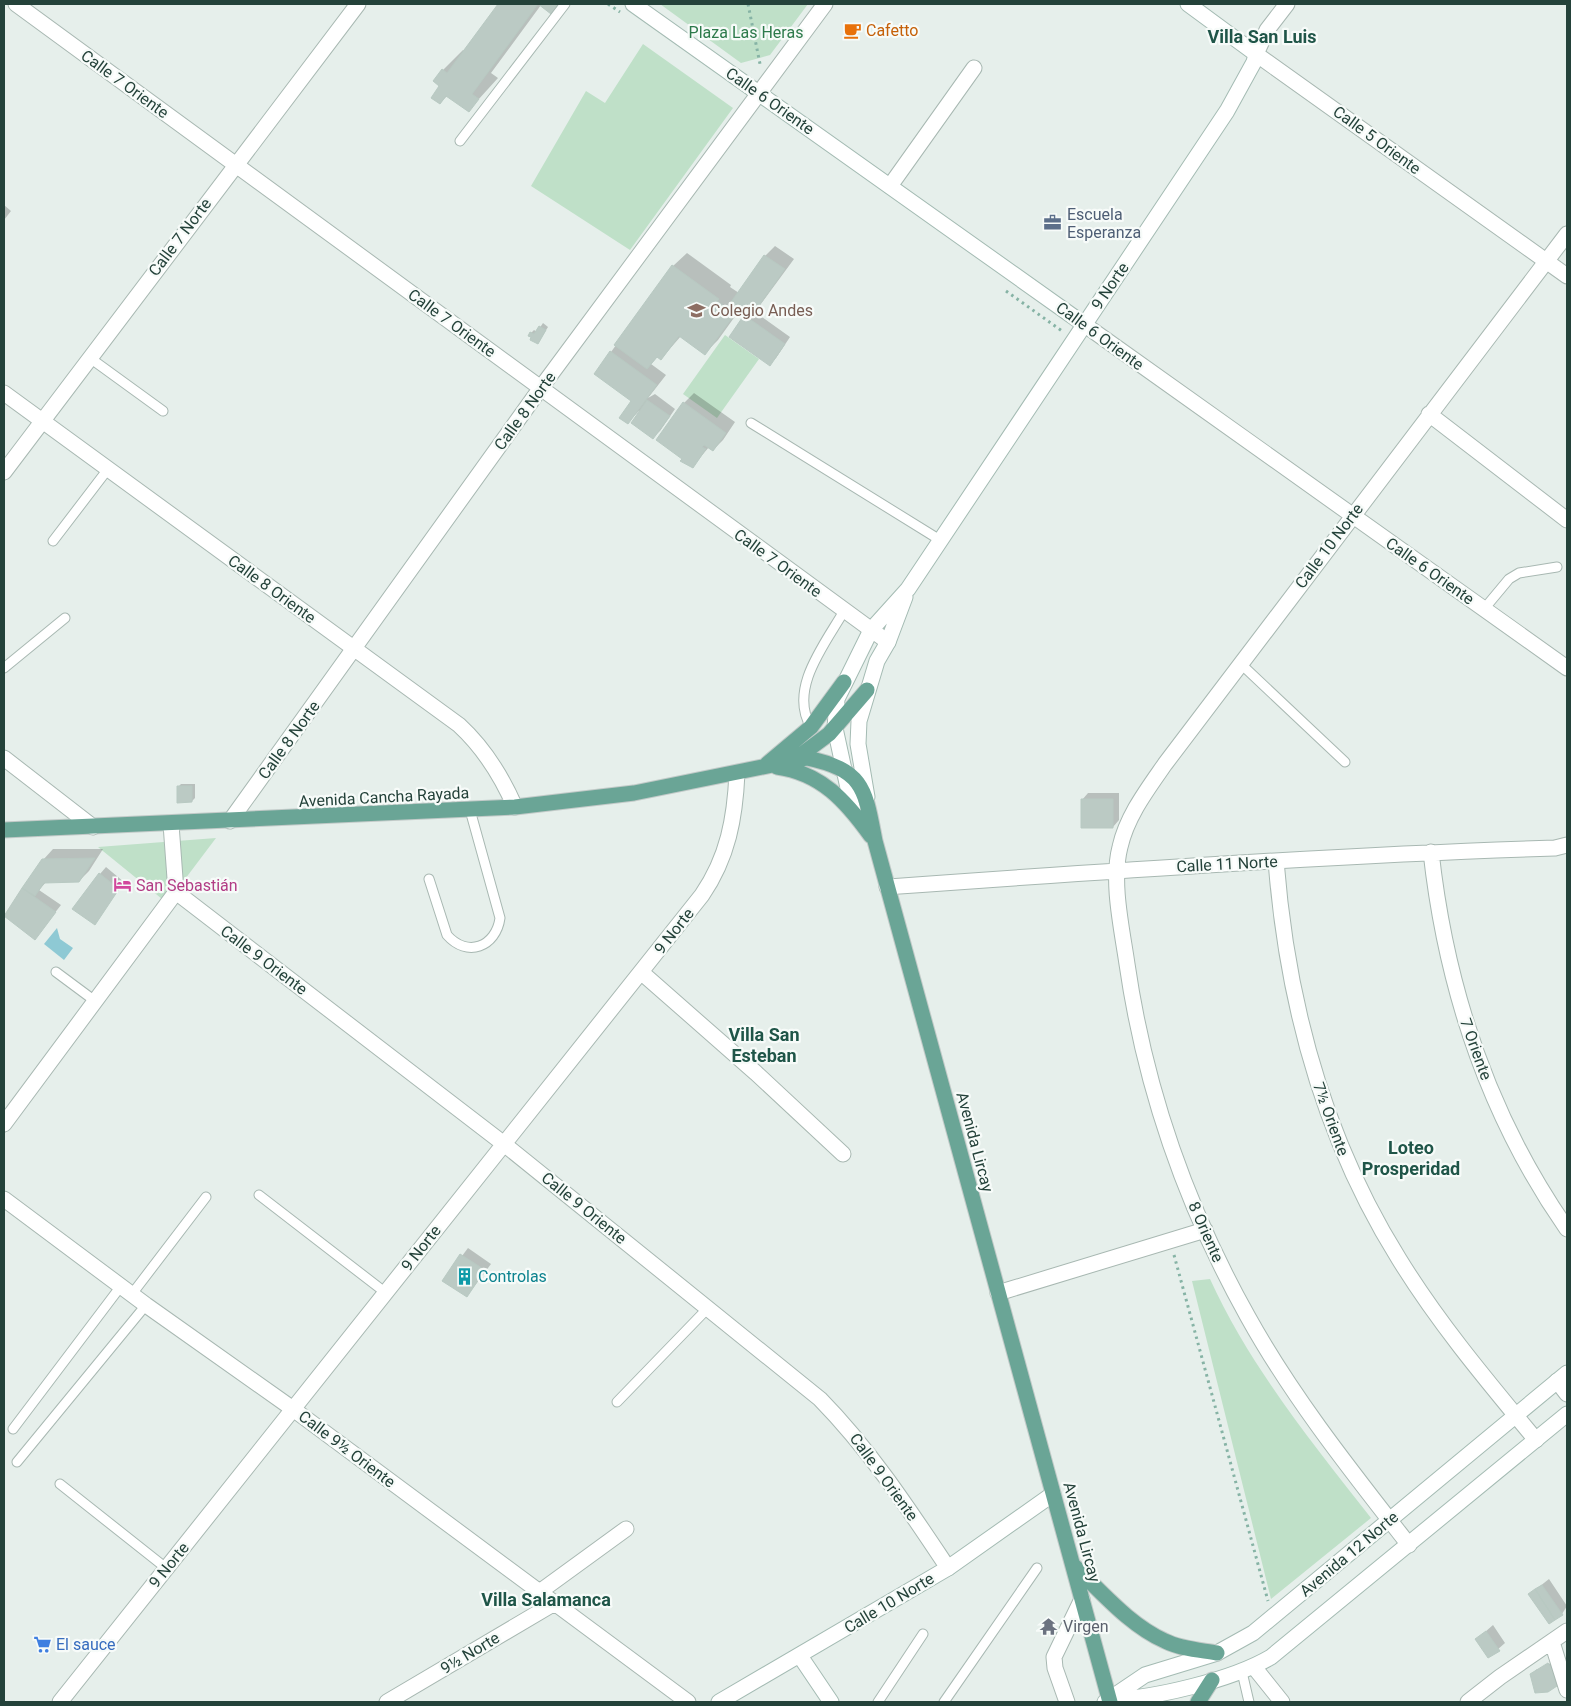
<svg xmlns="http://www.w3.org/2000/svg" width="1571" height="1706" font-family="Roboto,sans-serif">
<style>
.green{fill:#bfe0c8}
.water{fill:#8ec9d4}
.shadow{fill:#0003}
.building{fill:#bbcac4;stroke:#b8c9c2}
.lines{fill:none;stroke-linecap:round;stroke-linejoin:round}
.service-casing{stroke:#a8b8b2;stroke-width:11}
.minor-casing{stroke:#a8b8b2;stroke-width:17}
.tertiary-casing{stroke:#a8b8b2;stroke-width:17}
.secondary-casing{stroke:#a4bbb3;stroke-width:17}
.primary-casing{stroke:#c2cac8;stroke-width:17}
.path{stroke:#86b3a5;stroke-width:3;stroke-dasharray:2.5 4;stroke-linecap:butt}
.service{stroke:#fff;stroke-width:9}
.minor{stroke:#fff;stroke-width:15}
.tertiary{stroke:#fff;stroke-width:15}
.secondary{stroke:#fff;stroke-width:15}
.primary{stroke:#6aa596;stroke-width:15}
.labels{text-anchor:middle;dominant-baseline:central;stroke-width:4.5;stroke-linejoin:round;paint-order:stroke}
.food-label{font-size:16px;fill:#c56008;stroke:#f7fbf9;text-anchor:start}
.park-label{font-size:16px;fill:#2d7a4b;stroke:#f7fbf9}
.street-label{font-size:16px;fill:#24423a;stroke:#f7fbf9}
.service-label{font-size:16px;fill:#4e5e75;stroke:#f7fbf9;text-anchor:start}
.education-label{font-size:16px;fill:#785e54;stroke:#f7fbf9;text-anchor:start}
.hotel-label{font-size:16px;fill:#b23c85;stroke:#f7fbf9;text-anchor:start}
.culture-label{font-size:16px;fill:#0d838f;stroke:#f7fbf9;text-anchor:start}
.worship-label{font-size:16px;fill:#5b616d;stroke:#f7fbf9;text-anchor:start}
.shop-label{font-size:16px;fill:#366cbe;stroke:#f7fbf9;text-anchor:start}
.neighbourhood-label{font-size:18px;font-weight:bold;fill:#1f5548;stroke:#f7fbf9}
</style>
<rect width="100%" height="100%" fill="#e6efeb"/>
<path class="green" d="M660,4h148l-38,51 -29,8z
M643,44l90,64 -103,142 -99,-64 55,-95 19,12z
M725,335l34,24 -42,59 -34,-24z
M216,838l-49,65 -69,-56z
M1210,1279c39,86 103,165 161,239l-100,81 -79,-318z"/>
<path class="water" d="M57,928l3,11 13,9 -9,12 -20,-16z"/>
<path class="shadow" d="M499,4h61l-9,8 -10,-7 -50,68 7,5 -30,33 -20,-16 -8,8 3,-33 20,-20 1,1z
M4,205l7,6 -7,9z
M775,246l19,13 -39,53 35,25 -14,21 -7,6 -38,-28 17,-23 -7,-5 -23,32 -13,13 -24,-17 -20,23 -3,-3 -7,8 15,11 -18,23 7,-4 20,15 -15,22 -7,6 -14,-26 -11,11 5,-21 -22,-49 62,-86 14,-13 44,32 -1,2 9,6 26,-37z
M543,323l5,4 -10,16 -7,-10 3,-3 3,2z
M694,393l41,29 -12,18 -10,10 -4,-3 -16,19 -9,-63z
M181,784h14v14l-3,3 -14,-14z
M1088,793h31v27l-6,7 -31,-27z
M53,849h50l-14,22 -10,10h-32l-8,9 22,15 -26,33 -12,-49 20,-29z
M106,867l18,15 -30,41 6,-49z
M468,1248l23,16 -24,32 -23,-16z
M1549,1579l18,27 -5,8 -32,-20z
M1493,1625l12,18 -16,14 -12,-18z
M1555,1658l7,20 -6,7 -24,-11 5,-5v2l17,-10 -1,-2 -15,9z"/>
<path class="building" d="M498,4h61l-8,10 -13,-10 -66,90 7,5 -10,13 -23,-16 -6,8 -9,-6 8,-12 -6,-5 9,-12 5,4z
M764,255l21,14 -34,48 -20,-15z
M672,265l47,34 -2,2 18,13 -30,41 -26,-19 -18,24 -4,-3 -10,12 -33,-24z
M744,315l41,29 -15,22 -41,-29z
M539,326l7,4 -8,14 -8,-4 1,-3 -3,-1 2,-4 4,2z
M610,351l47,34 -29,39 -9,-6 12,-17 -37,-27z
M647,400l23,16 -17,23 -22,-16z
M683,402l43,31 -13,18 -9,-6 -2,2 4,2 -13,19 -13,-7 2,-2 -26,-19z
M177,786h15v16l-15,1z
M1081,799h32v29h-32z
M95,858l-16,24 -35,1 -9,13 -13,-8 20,-29z
M99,873l20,16 -24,36 -23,-16z
M22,888l34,24 -21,28 -31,-24z
M460,1254l25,16 -18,27 -25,-16z
M1542,1585l21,30 -8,5 -20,-31z
M1535,1589l20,31 -6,4 -21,-30z
M1486,1631l14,20 -12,7 -13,-19z
M1548,1663l5,7 4,16 -9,6 -13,1 -5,-19z"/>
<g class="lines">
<defs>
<path id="service" d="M460,141l105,-137
M90,358l73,53
M751,423l189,117
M53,541l55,-72
M1484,609l25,-30 10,-6 38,-6
M1241,664l104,98
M4,668l61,-50
M811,727c-23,-38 14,-83 33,-116
M429,879l18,56c20,23 49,12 53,-17l-30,-108
M56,972l39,29
M259,1195l127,98
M132,1294l74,-97
M617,1402l91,-94
M13,1429l108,-143
M17,1462l129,-157
M60,1484l106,84
M1242,1672l7,30
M878,1702l45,-68
M944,1702l93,-134"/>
<path id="minor" d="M16,4l872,638
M1256,54l11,-24 20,-26
M890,186l84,-118
M4,393l455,332c25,23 42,50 56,82
M1429,414l138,106
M4,472l354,-468
M4,758l89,69
M230,821l310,-432 285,-385
M1431,852c15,135 58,265 136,377
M1276,861c11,141 48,278 123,398 40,65 89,123 137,181
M887,887c223,-16 445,-32 668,-39l12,-3
M176,892l328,252 316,255c50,51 88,109 128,169
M641,972l115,101 87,81
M4,1124l172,-232 -5,-68
M4,1199l142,106 147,104 395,293
M998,1293l207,-63
M1557,1381l10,13
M1409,1545c-57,-73 -116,-147 -161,-228 -61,-109 -103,-229 -121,-353 -5,-35 -16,-82 -7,-117 7,-31 27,-57 45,-83l402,-530
M538,1593l88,-64
M1552,1642l15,48
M1254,1667l28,35
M60,1702l642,-807c26,-38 33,-77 35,-122
M387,1702l166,-98
M1067,1702l-12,-34 -1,-11 28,-58
M1468,1702l32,-25 67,-46"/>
<path id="tertiary" d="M1256,54l311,222
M1085,325l482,343"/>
<path id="secondary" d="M633,4l452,321
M867,797l-9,-53 1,-23 18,-60 11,-19 17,-45
M853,811l-18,-83 2,-29 34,-69 37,-41 319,-478 27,-49 2,-8 -68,-50
M800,1656l31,46
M1110,1700c45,-2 122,-20 161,-43l296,-243
M719,1702l229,-134 105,-74
M1105,1702l40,-27 72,-22 36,-20 314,-260"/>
<path id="primary" d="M794,760l35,-26 38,-44
M767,764l44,-37 33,-45
M777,767c44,6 69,34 94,69
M4,830l511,-23 119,-14 173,-35c57,12 58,31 68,83l235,861
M1073,1565c28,26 56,60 92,76 16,8 35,9 52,12
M1198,1702l14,-22"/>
</defs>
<use href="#service" class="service-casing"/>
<use href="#minor" class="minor-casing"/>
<use href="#tertiary" class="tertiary-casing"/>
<use href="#secondary" class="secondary-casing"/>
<use href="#primary" class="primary-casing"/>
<path class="path" d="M608,4l12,8
M748,4l12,60
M1006,291l56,40
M1174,1255l94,346"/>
<use href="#service" class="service"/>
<use href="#minor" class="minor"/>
<use href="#tertiary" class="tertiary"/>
<use href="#secondary" class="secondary"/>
<use href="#primary" class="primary"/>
</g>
<defs>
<symbol id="cafe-bare" viewBox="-9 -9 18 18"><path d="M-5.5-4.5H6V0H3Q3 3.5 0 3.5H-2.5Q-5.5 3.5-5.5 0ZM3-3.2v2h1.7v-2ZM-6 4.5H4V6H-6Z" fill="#e8710a" stroke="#f7fbf9" stroke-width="2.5" paint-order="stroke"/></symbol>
<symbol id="office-bare" viewBox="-9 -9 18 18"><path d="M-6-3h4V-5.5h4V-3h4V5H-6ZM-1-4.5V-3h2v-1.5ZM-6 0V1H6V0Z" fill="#5c6f8a" stroke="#f7fbf9" stroke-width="2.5" paint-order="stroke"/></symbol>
<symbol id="school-bare" viewBox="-9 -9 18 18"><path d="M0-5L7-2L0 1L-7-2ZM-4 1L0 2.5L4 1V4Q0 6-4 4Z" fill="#8d6e63" stroke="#f7fbf9" stroke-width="2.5" paint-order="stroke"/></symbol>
<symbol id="hotel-bare" viewBox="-9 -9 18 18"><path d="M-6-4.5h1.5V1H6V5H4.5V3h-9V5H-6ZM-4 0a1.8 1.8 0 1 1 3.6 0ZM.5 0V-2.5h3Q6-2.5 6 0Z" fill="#d1479c" stroke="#f7fbf9" stroke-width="2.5" paint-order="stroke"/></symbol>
<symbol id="building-bare" viewBox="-9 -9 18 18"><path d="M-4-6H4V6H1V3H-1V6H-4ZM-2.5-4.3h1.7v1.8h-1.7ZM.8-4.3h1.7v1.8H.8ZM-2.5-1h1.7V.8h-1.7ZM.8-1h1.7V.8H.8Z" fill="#0f9aa8" stroke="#f7fbf9" stroke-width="2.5" paint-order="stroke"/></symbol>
<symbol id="temple-bare" viewBox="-9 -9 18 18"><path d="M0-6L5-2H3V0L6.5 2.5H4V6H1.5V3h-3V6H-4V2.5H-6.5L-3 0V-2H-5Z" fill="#6b7280" stroke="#f7fbf9" stroke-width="2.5" paint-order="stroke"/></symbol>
<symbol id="supermarket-bare" viewBox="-9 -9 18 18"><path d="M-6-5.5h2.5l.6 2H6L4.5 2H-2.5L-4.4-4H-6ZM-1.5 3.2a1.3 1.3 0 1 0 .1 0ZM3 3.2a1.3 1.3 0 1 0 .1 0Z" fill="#3f7fe0" stroke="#f7fbf9" stroke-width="2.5" paint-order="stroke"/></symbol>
</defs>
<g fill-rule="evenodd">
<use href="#cafe-bare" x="840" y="18" width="25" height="25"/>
<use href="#office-bare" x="1040" y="210" width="25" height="25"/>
<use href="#school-bare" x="684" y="298" width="25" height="25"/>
<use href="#hotel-bare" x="110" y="872" width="25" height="25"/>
<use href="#building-bare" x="452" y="1264" width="25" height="25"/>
<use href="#temple-bare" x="1036" y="1614" width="25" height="25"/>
<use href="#supermarket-bare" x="30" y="1632" width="25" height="25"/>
</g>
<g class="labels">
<g class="food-label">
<text x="866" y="30">Cafetto</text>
</g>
<g class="park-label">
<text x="746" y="32">Plaza Las Heras</text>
</g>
<g class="street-label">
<text transform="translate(125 84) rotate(36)">Calle 7 Oriente</text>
<text transform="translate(770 101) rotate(35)">Calle 6 Oriente</text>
<text transform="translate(1377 140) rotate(36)">Calle 5 Oriente</text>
<text transform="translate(180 237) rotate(-53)">Calle 7 Norte</text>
<text transform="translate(1110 286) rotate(-56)">9 Norte</text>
<text transform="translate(452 323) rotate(36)">Calle 7 Oriente</text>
<text transform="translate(1100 336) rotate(36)">Calle 6 Oriente</text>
<text transform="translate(525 411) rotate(-54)">Calle 8 Norte</text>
<text transform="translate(1329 546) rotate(-53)">Calle 10 Norte</text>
<text transform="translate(778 563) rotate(36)">Calle 7 Oriente</text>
<text transform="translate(1430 571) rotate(35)">Calle 6 Oriente</text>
<text transform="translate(272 589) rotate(36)">Calle 8 Oriente</text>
<text transform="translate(289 740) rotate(-54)">Calle 8 Norte</text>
<text transform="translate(384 797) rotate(-3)">Avenida Cancha Rayada</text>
<text transform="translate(1227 864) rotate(-3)">Calle 11 Norte</text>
<text transform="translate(674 931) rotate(-52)">9 Norte</text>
<text transform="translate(264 960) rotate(37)">Calle 9 Oriente</text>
<text transform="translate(1476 1049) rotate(70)">7 Oriente</text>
<text transform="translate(1331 1119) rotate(70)">7½ Oriente</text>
<text transform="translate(975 1142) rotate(75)">Avenida Lircay</text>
<text transform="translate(584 1208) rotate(39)">Calle 9 Oriente</text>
<text transform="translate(1206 1232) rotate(66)">8 Oriente</text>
<text transform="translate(421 1248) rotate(-52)">9 Norte</text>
<text transform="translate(347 1449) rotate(37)">Calle 9½ Oriente</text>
<text transform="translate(884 1477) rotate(54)">Calle 9 Oriente</text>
<text transform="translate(1082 1532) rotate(75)">Avenida Lircay</text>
<text transform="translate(1349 1554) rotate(-40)">Avenida 12 Norte</text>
<text transform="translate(169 1565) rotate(-51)">9 Norte</text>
<text transform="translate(889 1603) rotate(-31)">Calle 10 Norte</text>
<text transform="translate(470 1653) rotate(-31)">9½ Norte</text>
</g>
<g class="service-label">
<text x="1067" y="214">Escuela<tspan x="1067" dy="18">Esperanza</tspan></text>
</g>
<g class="education-label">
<text x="710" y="310">Colegio Andes</text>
</g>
<g class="hotel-label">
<text x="136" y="885">San Sebastián</text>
</g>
<g class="culture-label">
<text x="478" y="1276">Controlas</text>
</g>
<g class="worship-label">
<text x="1063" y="1626">Virgen</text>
</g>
<g class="shop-label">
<text x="56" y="1644">El sauce</text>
</g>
<g class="neighbourhood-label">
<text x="1262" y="36">Villa San Luis</text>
<text x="764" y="1034">Villa San<tspan x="764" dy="21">Esteban</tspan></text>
<text x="1411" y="1147">Loteo<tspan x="1411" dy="21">Prosperidad</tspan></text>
<text x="546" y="1599">Villa Salamanca</text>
</g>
</g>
<rect width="1571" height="1706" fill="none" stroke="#24423a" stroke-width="10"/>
</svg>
